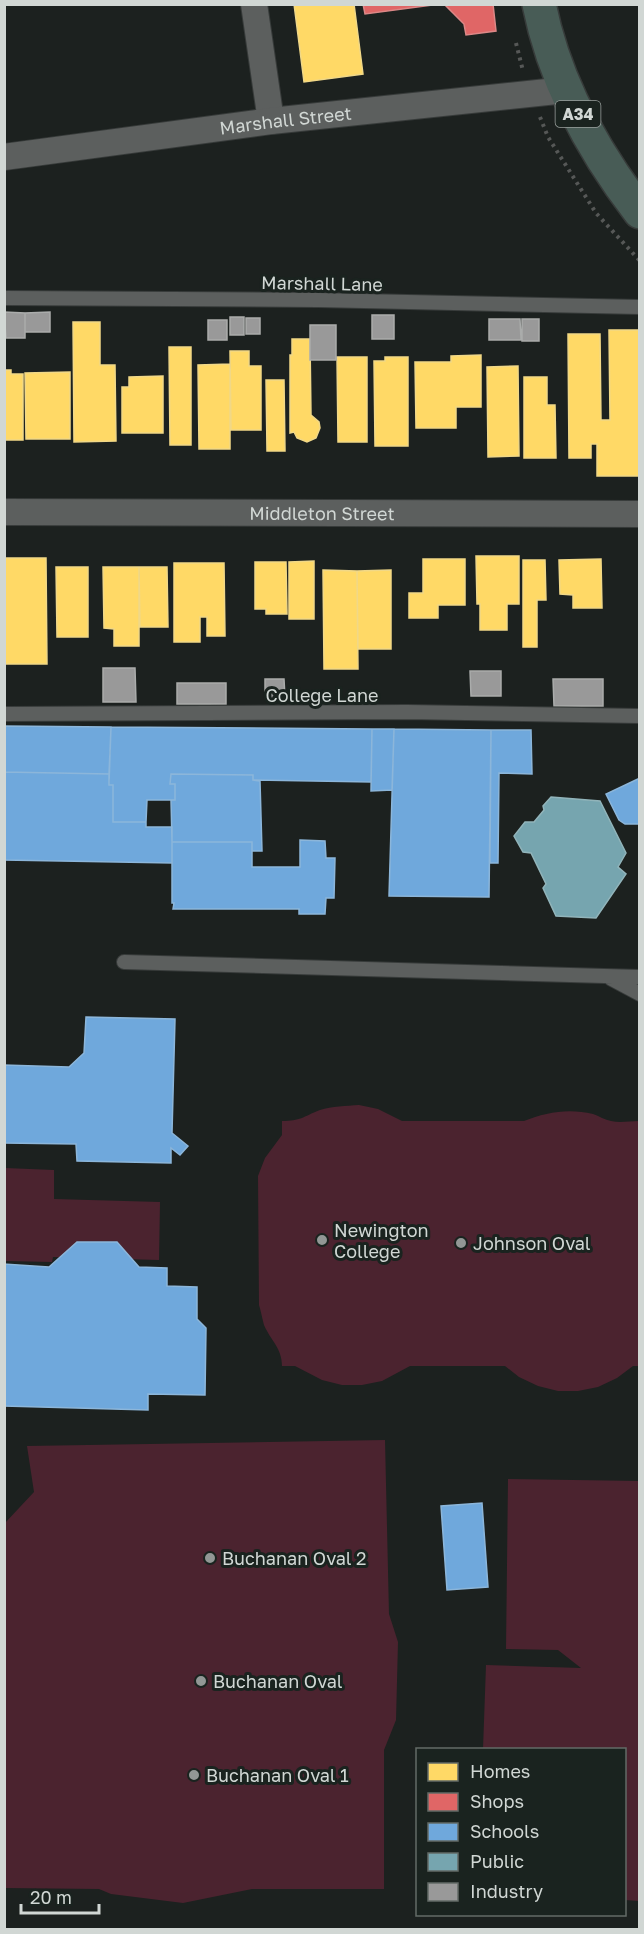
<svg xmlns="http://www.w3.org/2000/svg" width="644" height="1934" font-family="'Golos Text',sans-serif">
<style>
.green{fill:#4b232f}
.homes{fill:#ffd966;stroke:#f1d887;stroke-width:1.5}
.shops{fill:#e06666;stroke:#dc8887;stroke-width:1.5}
.schools{fill:#6fa8dc;stroke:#8cb6da;stroke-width:1.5}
.public{fill:#76a5af;stroke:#91b4ba;stroke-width:1.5}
.industry{fill:#999;stroke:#aaacab;stroke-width:1.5}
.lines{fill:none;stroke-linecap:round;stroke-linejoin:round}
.lane-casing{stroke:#373b3a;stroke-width:16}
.street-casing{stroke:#373b3a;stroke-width:28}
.highway-casing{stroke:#373b3a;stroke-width:36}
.path{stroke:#565857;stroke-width:4;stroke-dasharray:3 4.5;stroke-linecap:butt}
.lane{stroke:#5c5f5e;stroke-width:14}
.street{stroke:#5c5f5e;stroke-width:26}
.highway{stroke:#485c56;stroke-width:33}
.poi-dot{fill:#929795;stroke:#1a231f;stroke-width:2}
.labels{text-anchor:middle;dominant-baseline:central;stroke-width:6;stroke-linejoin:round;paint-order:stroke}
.shield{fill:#1a231f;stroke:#9aa19e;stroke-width:1.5}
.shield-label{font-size:16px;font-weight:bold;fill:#d1d7d4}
.street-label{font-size:18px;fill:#d1d7d4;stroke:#1a231f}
.poi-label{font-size:18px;fill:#d1d7d4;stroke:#1a231f;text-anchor:start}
</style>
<rect width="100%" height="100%" fill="#1c211f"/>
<path class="green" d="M359,1105l19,4 24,12h122c22,-9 45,-13 69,-7 6,2 12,6 18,7 9,2 19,0 28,0v245h-6l-16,12 -19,9 -20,4h-20l-20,-5 -19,-9 -14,-11h-95l-28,15 -20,4h-20l-20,-5 -27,-14h-13c0,-18 -11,-25 -18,-41 -2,-7 -3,-14 -5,-20l-1,-129 7,-18 17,-23v-14c19,0 20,-4 38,-11 12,-4 26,-4 39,-5z
M5,1168l49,2v29l106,3 -1,58 -106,-3 -1,5 -47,-1z
M385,1440l4,174 9,28 -2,78 -12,30v139h-132l-69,14 -72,-9 -12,-5 -94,-1v-365l29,-31 -7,-46z
M508,1479l131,2v420l-14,-1 -1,-150 -141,-1 3,-84 95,3 -23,-18 -52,-1z"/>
<path class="homes" d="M294,4h60l9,70 -59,8z
M73,322h27v43h15l1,76 -42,1z
M609,330h31v146h-43v-32h-6v14h-22l-1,-124h32l1,86h9z
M292,339h18l1,76 8,7 1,6 -4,10 -9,4 -10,-4 -3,-6 -4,1v-78h2z
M169,347h22v98h-21z
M230,351h19v15h12v64h-30z
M481,355v52h-25v21h-40l-1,-66h36v-6z
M337,357h30v85h-29z
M385,357h23v89h-33l-1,-85h11z
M230,364v85h-31l-1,-84z
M518,366l1,90 -31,1 -1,-90z
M4,370h7v4h12v66h-19z
M70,372v67h-44l-1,-66z
M163,376v57h-41v-46h7v-10z
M524,377h23v28h8l1,53h-32z
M266,380h18l1,71h-18z
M476,556h43v48h-12v26h-27v-26h-3z
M4,558h42l1,106h-43z
M423,559h42v46h-27v13h-29v-25h14z
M601,559l1,49h-29v-13l-13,-1 -1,-34z
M523,560h22l1,40h-9v47h-14z
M314,561v58h-25v-57z
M255,562h31l1,52h-21v-5h-11z
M174,563h50l1,73h-18v-19h-7v25h-26z
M56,567h32v70h-31z
M103,567h36v79h-25v-17l-10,-1z
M139,567h28l1,60h-28z
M323,570l34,1 1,98h-34z
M391,570v79h-33l-1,-78z"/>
<path class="shops" d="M363,4h77l-75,10z
M444,4h49l3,27 -30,4 -2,-11z"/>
<path class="schools" d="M4,726l107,1 -2,47 -105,-2z
M111,727l261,2 -1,53 -118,-2v-5l-82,-1 -1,10h5v16h-28l-1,22h-33v-37h-4z
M372,729h22l-2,61 -21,1z
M394,729l97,1 -2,167 -100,-1z
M491,730h40l1,44 -33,-1 -1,90h-8z
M4,772l105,2v11h4v37h33v5h26v36l-168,-3z
M171,774l82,1v5l7,1 2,70h-10v-9h-80l-1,-42h4v-16h-5z
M640,778v52l-1,-6h-14l-6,-4 -13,-26z
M300,840l25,1 1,17h9l-1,40h-8l-1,16h-26v-5h-126l1,-6h-2v-61h80v25h48z
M86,1017l89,2 -3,114 16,13 -8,9 -9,-7v15l-94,-2 -1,-17 -72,-1v-78l65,2 15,-14z
M77,1242h40l22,25 28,1v18l30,1v32l9,9 -1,67 -57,-1v16l-144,-4v-142l45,3z
M482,1503l6,84 -41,3 -6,-84z"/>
<path class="public" d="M551,797l49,4 26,52 -8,14 8,7 -30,44 -40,-2 -13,-28 3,-4 -15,-31 -8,-1 -9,-16 11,-14h9l10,-12 -1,-4z"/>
<path class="industry" d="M4,312l21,1v25h-19z
M50,312v20h-25v-19z
M372,315h22v24h-22z
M230,317h14v18h-14z
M246,318h14v16h-14z
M489,319h31l1,21h-32z
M522,319h17v22h-17z
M208,320h19v20h-19z
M310,325h26v35h-26z
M103,668h32l1,34h-33z
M470,671h31v25h-30z
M265,679h19l1,19h-20z
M553,679h50v27h-49z
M177,683h49v21h-49z"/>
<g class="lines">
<defs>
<path id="lane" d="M4,298l314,2 322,7
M4,714l403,-2 233,4
M124,962l516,15
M610,978l30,16"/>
<g id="street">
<path d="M254,4l17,117"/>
<path id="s1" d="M4,157l267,-36 295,-31"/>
<path id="s2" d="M4,512l636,2"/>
</g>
<path id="highway" d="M539,4c15,76 54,147 101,208"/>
</defs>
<use href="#lane" class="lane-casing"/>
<use href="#street" class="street-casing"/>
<use href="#highway" class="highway-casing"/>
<path class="path" d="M516,43l7,28
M540,117l8,20 48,76 44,48"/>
<use href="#lane" class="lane"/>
<use href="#street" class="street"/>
<use href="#highway" class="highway"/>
</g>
<g class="poi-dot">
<circle cx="322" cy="1240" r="6"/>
<circle cx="461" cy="1243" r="6"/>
<circle cx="210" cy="1558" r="6"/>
<circle cx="201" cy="1681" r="6"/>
<circle cx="194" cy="1775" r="6"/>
</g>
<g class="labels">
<rect class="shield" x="555.5" y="101" width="45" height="26" rx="4.5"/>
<g class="shield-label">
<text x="578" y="114">A34</text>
</g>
<g class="street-label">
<text stroke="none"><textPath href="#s1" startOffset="284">Marshall Street</textPath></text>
<text transform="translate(322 283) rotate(1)">Marshall Lane</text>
<text stroke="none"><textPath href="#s2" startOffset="318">Middleton Street</textPath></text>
<text x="322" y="695">College Lane</text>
</g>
<g class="poi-label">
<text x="334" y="1230">Newington<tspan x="334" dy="21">College</tspan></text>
<text x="473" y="1243">Johnson Oval</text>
<text x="222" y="1558">Buchanan Oval 2</text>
<text x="213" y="1681">Buchanan Oval</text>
<text x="206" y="1775">Buchanan Oval 1</text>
</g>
</g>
<rect width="644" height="1934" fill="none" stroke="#d1d7d4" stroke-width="12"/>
<rect x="416" y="1748" width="210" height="168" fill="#1a231f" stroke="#636b67" stroke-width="1.5"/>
<rect x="428" y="1763" width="30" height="18" fill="#ffd966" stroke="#636b67" stroke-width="1.5"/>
<text x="470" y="1778" font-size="18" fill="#d1d7d4">Homes</text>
<rect x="428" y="1793" width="30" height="18" fill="#e06666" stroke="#636b67" stroke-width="1.5"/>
<text x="470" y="1808" font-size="18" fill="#d1d7d4">Shops</text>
<rect x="428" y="1823" width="30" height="18" fill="#6fa8dc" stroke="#636b67" stroke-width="1.5"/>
<text x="470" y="1838" font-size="18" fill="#d1d7d4">Schools</text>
<rect x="428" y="1853" width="30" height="18" fill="#76a5af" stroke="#636b67" stroke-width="1.5"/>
<text x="470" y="1868" font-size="18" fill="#d1d7d4">Public</text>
<rect x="428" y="1883" width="30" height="18" fill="#999999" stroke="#636b67" stroke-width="1.5"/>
<text x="470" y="1898" font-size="18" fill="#d1d7d4">Industry</text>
<path d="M21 1904v9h78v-9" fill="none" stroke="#d1d7d4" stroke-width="3"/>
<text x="30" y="1904" font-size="18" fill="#d1d7d4" stroke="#1a231f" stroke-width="4.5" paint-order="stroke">20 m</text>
</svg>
